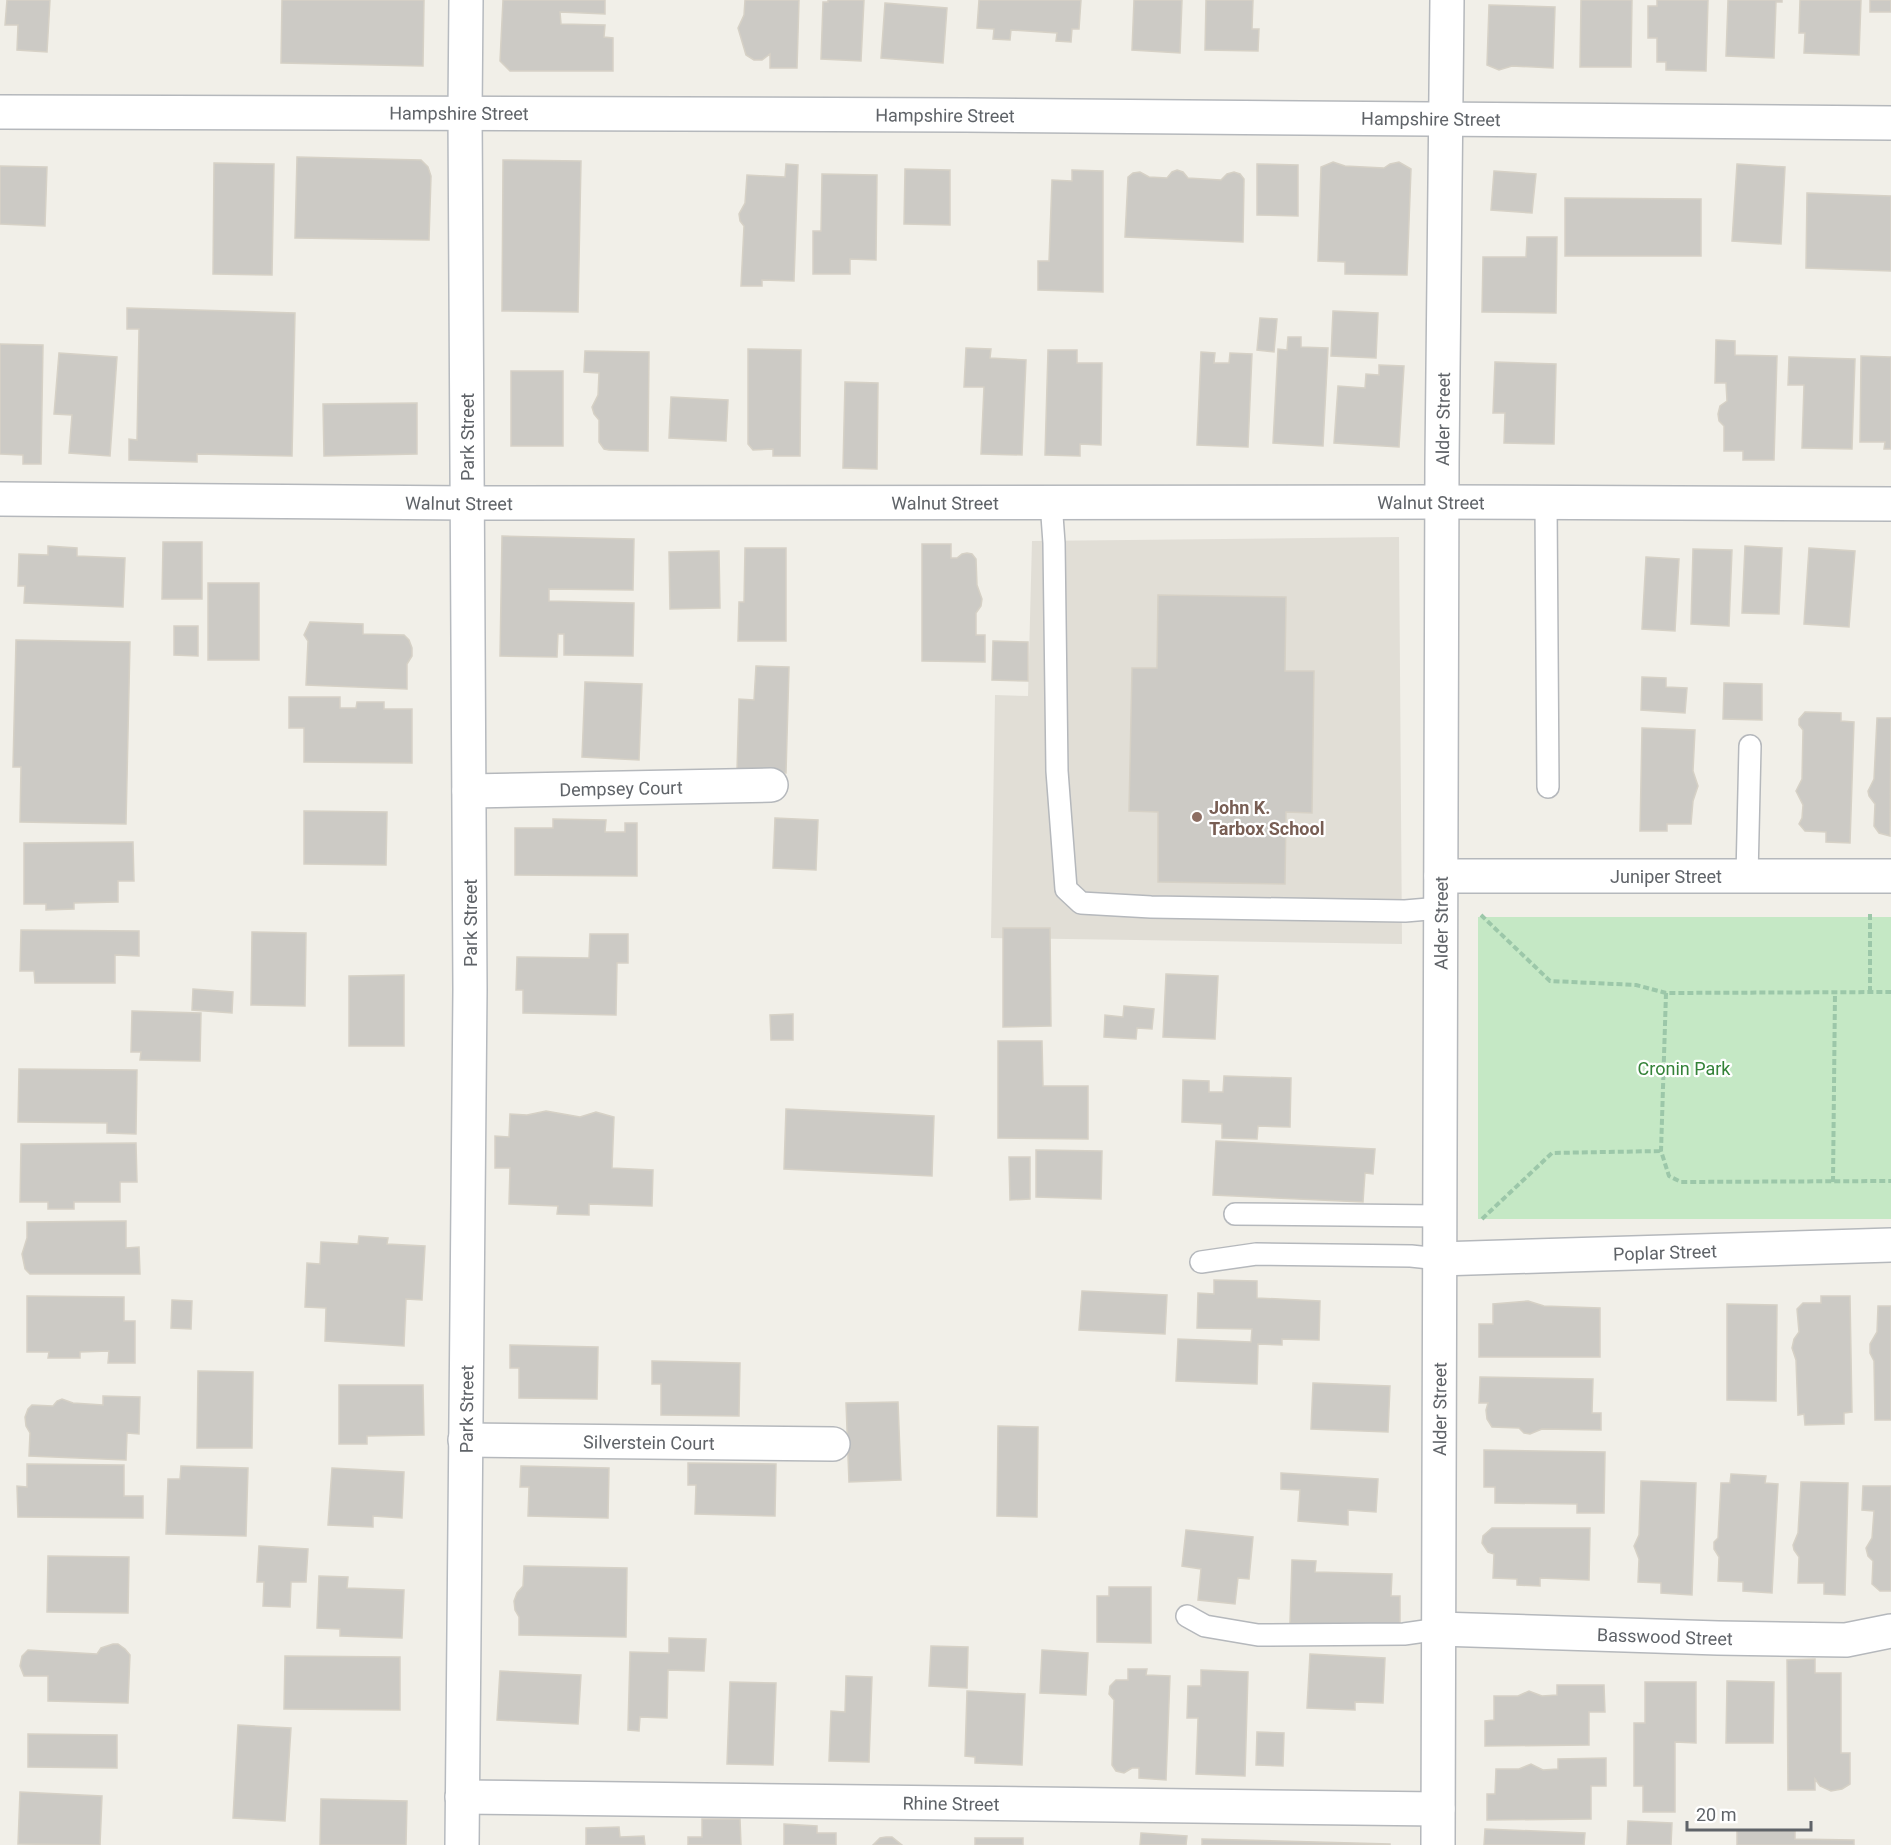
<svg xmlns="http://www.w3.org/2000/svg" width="1891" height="1845" font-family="Roboto,sans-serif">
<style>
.education{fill:#e1ded6}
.green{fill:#c5e8c5}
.building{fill:#cccac5;stroke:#d6d1c6;stroke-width:1.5}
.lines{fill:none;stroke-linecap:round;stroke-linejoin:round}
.service-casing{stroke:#b5b8bc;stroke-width:24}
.minor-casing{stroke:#b5b8bc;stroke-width:36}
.tertiary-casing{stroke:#b5b8bc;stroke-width:36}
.secondary-casing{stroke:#b6babf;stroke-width:36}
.path{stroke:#9cc7a9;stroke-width:4;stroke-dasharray:6 3;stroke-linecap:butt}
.service{stroke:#fff;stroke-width:21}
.minor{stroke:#fff;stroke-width:33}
.tertiary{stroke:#fff;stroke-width:33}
.secondary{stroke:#fff;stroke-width:33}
.education-dot{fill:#8d6e63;stroke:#fff;stroke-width:2}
.labels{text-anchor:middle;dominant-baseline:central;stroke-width:4.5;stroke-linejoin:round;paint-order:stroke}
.street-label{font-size:18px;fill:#5f6368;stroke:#fff}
.education-label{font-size:18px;font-weight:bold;fill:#785e54;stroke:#fff;text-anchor:start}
.park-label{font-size:18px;fill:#348238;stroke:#fff}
</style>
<rect width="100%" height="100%" fill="#f1efe8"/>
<path class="education" d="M1399,537l3,407 -411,-6 4,-243 33,1 4,-155z"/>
<path class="green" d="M1478,917h413v302h-413z"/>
<path class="building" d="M7,0h43l-3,52 -30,-2 1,-25h-13z
M282,0h142l-1,66 -142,-3z
M503,0h102v14l-45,-2 1,12 44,1 -1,12 9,1v33h-103l-10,-10z
M745,0h54l-2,68h-27v-14l-8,6h-8l-8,-5 -8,-27 6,-13z
M828,0h36l-3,61 -40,-2 2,-57h5z
M979,0h102l-2,29h-7l-1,13 -15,-1 1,-8 -46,-3 -1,10 -17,-1 1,-10 -17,-1z
M1134,0h48l-2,53 -48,-3z
M1206,0h47l-1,29h7l-1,22 -53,-1z
M1581,0h51l-1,67h-51z
M1657,0h51l-2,71 -40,-1v-8h-9v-24h-9v-32h9z
M1728,0h54v2h-6l-2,56 -48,-2z
M1800,0h61l-2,55 -55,-2 1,-20h-6z
M1870,0h21v12h-21z
M885,3l62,5 -4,55 -62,-5z
M1489,5l66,2 -2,61 -41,-2 -13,4 -12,-5z
M297,157l124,3 7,7 3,9 -2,64 -134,-2z
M503,160l78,1 -3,151 -76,-1z
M1333,162l12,4 39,2 6,-4 9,-2 12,7 -4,106 -62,-1v-12l-27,-1 3,-94z
M214,163l60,1 -2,111 -59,-1z
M786,164l12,1 -4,116 -32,-1v6h-21l3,-60 -4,-5 -1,-7 6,-11 2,-28 38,2z
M1257,164l41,1v51l-41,-1z
M1737,164l48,3 -4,77 -49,-3z
M0,166l47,1 -2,59 -45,-2z
M905,169l45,1v55l-46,-1z
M1072,170l31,1v121l-65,-2v-29h11l3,-81 20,1z
M1177,170l6,2 5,6 33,2 6,-6 7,-2 6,2 4,5 -1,63 -118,-5 3,-60 5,-4 7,-1 9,5 18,1 5,-6z
M1494,171l42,3 -4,39 -41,-3z
M822,174l55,1 -1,85 -26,-1v15h-37v-43h8z
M1807,193l84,3v75l-85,-3z
M1565,198l136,1v57h-136z
M1527,237h30l-1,76 -74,-1 1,-55h43z
M127,308l168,5 -3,143 -95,-2v8l-68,-2v-21l8,1 2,-111h-12z
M1333,311l45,2 -2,45 -45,-2z
M1260,318l17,1 -3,33 -17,-2z
M1288,337h13v10l27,1 -5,98 -50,-3 5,-94 9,1z
M1716,340l19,1v14l42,1 -3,104h-31v-9h-19v-25l-5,-5 -1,-7 2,-8 7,-5 -1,-18h-11z
M0,344l43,1 -2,119h-18v-9l-23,-1z
M966,348l25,1 -1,9 36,2 -4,95 -41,-1 3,-67h-20z
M748,349l53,1 -1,106h-27v-7l-20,1 -5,-6z
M1048,350h29v13h25l-1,82 -21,-1v12l-35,-1z
M585,351l64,1 -1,99 -39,-1 -5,-1 -5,-7v-22l-5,-6 -2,-7 6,-12 1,-22 -15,-1z
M1201,352l14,1 -1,10h15l1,-10 22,1 -4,93 -51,-2z
M59,353l58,4 -7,99 -41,-3 3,-38 -18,-1z
M1861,356l30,1v92h-7l1,-7h-25z
M1789,357l66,2 -3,90 -50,-1 2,-63h-16z
M1495,362l61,2 -2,80 -50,-1 1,-30h-12z
M1379,365l25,1 -5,81 -65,-4 4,-57 27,2 1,-14 13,1z
M511,371h52v75h-52z
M845,382l33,1 -1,86 -34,-1z
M671,397l57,3 -2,41 -57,-3z
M417,403v51l-93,2 -1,-52z
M502,536l132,3 -1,51 -84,-1v12l85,2 -1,53 -69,-1v-21h-6l-1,23 -57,-1z
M163,542h39v57h-40z
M922,544h29v14h6l5,-4 5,-1 5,1 4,5 1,26 5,14 -1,7 -5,7v22h9v27l-63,-1z
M48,546l29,2v8l48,2 -2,49 -99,-4 1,-17h-7l1,-32 29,1z
M1745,546l37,2 -3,66 -37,-1z
M745,548h41v93h-48l1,-39h5z
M1809,548l46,3 -6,76 -45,-3z
M1693,549l39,1 -3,76 -38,-2z
M719,551l1,57 -50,1 -1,-57z
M1646,557l33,2 -4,72 -33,-2z
M208,583h51v77h-51z
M1158,595l128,2 -1,74h29l-2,142 -26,-1 -1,72 -127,-2v-70l-29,-1 3,-143h25z
M310,622l53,2v10l41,1 5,5 3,8v8l-5,8v25l-101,-4 2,-44 -4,-6z
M174,626h24v30l-24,-1z
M16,640l114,2 -4,182 -106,-2 1,-55h-8z
M993,641l35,1v39l-36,-1z
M756,666l33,1 -3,106 -49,-2 2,-72 15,1z
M1642,677l24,1v9l21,1 -2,25 -44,-3z
M585,682l57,2 -3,76 -57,-3z
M1724,683l38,1v36l-39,-1z
M289,697h51v11h16l1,-6h27v7h28v54l-108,-1v-34h-15z
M1805,712l36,1v8l13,1 -4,121 -24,-1v-10l-21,-1 -6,-7 3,-6 1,-13 -7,-14 6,-12 1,-49 -4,-5v-6z
M1877,718h14l-1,118 -11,-3 -5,-7 1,-22 -6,-8 -1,-5 6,-12z
M1642,728l53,2 -2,41 5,15 -5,15 -2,23h-24v7h-27z
M304,811l83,1 -1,53 -82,-1z
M775,818l43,2 -2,50 -43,-2z
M553,819l53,1 -1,12h20v-9h12v53l-122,-1v-47h38z
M133,842l1,39h-16v21l-44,1v6l-28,1v-6h-22v-61z
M1003,928h47l1,98 -48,1z
M21,930l118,1v25l-24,-1v28h-80l-1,-12h-14z
M252,932l54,1 -1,73 -54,-1z
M590,934h38v29h-11l-1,52 -93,-2v-23h-7l1,-33 72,1z
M1166,974l52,2 -3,63 -52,-2z
M404,975v71h-55v-70z
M193,989l40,3 -1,21 -40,-3z
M1124,1006l30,3 -2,20 -15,-1 -1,11 -32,-2 1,-22 18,2z
M132,1011l69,2 -1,48 -60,-1 1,-8h-10z
M793,1014v26h-22l-1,-25z
M998,1041h44l1,45h45v53l-90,-1z
M19,1069l118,1 -1,64 -29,-1v-10l-89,-1z
M1224,1076l67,2 -1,49 -32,-1 -1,13 -35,-1v-14l-40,-2 1,-42 26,1v11h14z
M786,1109l148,7 -2,60 -148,-7z
M546,1111l34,6 16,-5 18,5 -2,51 41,2 -1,36 -63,-2v11l-32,-1 1,-8 -49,-2 1,-36h-15v-32l14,1 1,-23 17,1z
M1216,1141l159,8 -2,25 -8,-1 -2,29 -150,-7z
M136,1143l1,39h-17v20h-46v7h-26v-7h-28l1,-58z
M1036,1150l66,1 -1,48 -65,-2z
M1009,1157h21v42l-20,1z
M126,1221v27l13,-1 1,27h-110l-5,-5 -3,-15 5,-16v-16z
M359,1236l29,2 -1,6 38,2 -3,54 -16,-1 -2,47 -79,-5 1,-33 -21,-1 2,-44 13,1 1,-22 37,2z
M1214,1280l43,1v17l63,3 -1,39 -37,-1v6l-24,-1 -1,40 -81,-3 2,-42 73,3 1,-13 -55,-1 1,-35 16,1z
M1082,1291l85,4 -2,39 -86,-4z
M27,1296l97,1v24h11v42h-27l1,-12 -29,1v6h-32l1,-6h-22z
M1821,1296h29l2,116 -8,1v11l-39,1 -1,-11 -6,1 -2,-55 -4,-12 2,-9 5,-7 -2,-23 6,-6h18z
M172,1300l20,1 -1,28 -20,-1z
M1528,1301l16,5 56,2v49h-121v-33h14v-20z
M1727,1304l50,1 -1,96 -49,-1z
M1878,1306h13v114h-16l-1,-59 -4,-8v-9l7,-12z
M510,1345l88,2 -1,52 -78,-1v-30h-9z
M652,1361l88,2 -1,53 -78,-1v-31h-9z
M198,1371l55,1 -1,76h-55z
M1480,1377l113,2 -1,34h9v17l-59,-1 -12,5 -6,-1 -5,-5 -27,-1 -5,-8 -1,-9 2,-7h-9z
M1313,1383l77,3 -2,46 -77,-3z
M339,1385h84l1,50 -57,1v8h-28z
M103,1396l37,1 -1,37 -12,-1 -1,27 -97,-4 1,-23 -4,-7 -1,-9 3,-8 4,-4 21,1 4,-5 5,-2 11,4 30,2z
M898,1402l3,78 -52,2 -3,-79z
M998,1426l40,1 -1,90 -40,-1z
M1484,1450l121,2 -1,61h-27v-9l-82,-1v-16h-11z
M688,1463l88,1 -1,52 -80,-2 1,-29h-8z
M27,1464l97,1v31h19v22l-125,-1 -1,-31 10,1z
M181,1466l67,2 -2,68 -80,-2 2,-55h12z
M521,1466l88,2 -1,50 -80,-2 1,-29h-9z
M332,1468l72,4 -2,46 -29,-2v11l-45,-2z
M1281,1473l97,6 -2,33 -28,-2v15l-50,-4 2,-31 -19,-1z
M1731,1474l35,2 -1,7 13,1 -6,109 -29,-2v-9l-25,-1 1,-24 -5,-8v-7l4,-4 3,-55h9z
M1641,1481l55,2 -4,112 -31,-2v-10l-23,-1 1,-23 -5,-13 5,-11z
M1801,1482l47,1 -3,112 -21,-1v-11h-26l1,-26 -5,-7 -1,-5 5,-12z
M1863,1486h28v105h-11l-8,-7 1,-23 -5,-5 -2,-8 6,-10 2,-27 -12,-1z
M1492,1528h98l-1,52 -49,-2v8l-23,-1v-6l-24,-1 1,-24 -6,-2 -6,-9 1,-7z
M1186,1530l67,7 -4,42 -11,-1 -3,26 -37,-4 3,-31 -19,-3z
M259,1546l49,3 -2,33h-15l-1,25 -27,-1 1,-24h-7z
M48,1556l81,1 -1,56 -81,-1z
M1292,1560l24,1 -1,11 77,2 -1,22h9v30l-110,-3z
M524,1566l103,2 -1,69 -107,-2v-18l-4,-7 -1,-9 3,-8 6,-7z
M319,1576l29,1 -1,11 57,2 -2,48 -62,-2v-7l-23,-1z
M1109,1587h42v56l-54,-1v-46h12z
M669,1638l37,1 -2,32 -36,-1 -1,48 -27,-1 -1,14 -11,-1 2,-78 39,1z
M113,1644h5l7,5 5,6 -2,48 -80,-2v-25h-24l-4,-10 2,-10 6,-6 69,4 4,-6z
M931,1646l37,1 -1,41 -38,-2z
M1042,1650l46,3 -2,42 -46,-2z
M1310,1654l75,4 -2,45 -28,-1v8l-48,-2z
M285,1656l115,1v53l-116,-1z
M1815,1659v14h26v80h9v31l-8,5 -11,2 -11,-5 -5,-7v11h-27l-1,-130z
M1128,1669h19l-1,6 24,1 -4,104 -27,-2v-10h-7l-8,5 -8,-2 -4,-6 2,-65 -5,-6 1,-8 6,-6h12z
M1201,1670l47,2 -3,104 -49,-2 2,-56h-11l1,-32h13z
M500,1671l81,4 -3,49 -81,-4z
M846,1676l26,1 -3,85 -40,-1 2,-50 14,1z
M1727,1681l47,1 -1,61h-47z
M730,1682l46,1 -3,82 -46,-1z
M1645,1682h51v61l-21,-1v70h-32v-26h-9v-63h11z
M1557,1685h47l1,27h-16v33l-104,1v-25l9,-1v-24h24l11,-5 13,5 15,-1z
M967,1691l58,3 -3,71 -47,-2v-6l-10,-1z
M238,1725l53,3 -6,93 -52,-3z
M1257,1732l27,1 -1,33 -27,-1z
M28,1734l89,1v33l-89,-1z
M1606,1758v28h-15v33l-104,1v-26h8l1,-25h23l12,-5 12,6 15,-1v-10z
M20,1792l82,4 -2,49 -82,-1z
M321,1799l86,2 -1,44h-86z
M702,1819h38l1,26h-53v-8h14z
M1628,1821l44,2 -1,22h-44z
M784,1824l33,2v7h19v12h-52z
M619,1827l1,10 24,-1 1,9h-59v-17z
M1485,1829l100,4 -1,12h-100z
M1737,1830l58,1v8l59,1v5h-117z
M1141,1833l46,3 -1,9h-46z
M886,1837h6l10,8h-29l7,-7z
M975,1838h48v7h-48z
M1202,1839l188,5v1h-188z"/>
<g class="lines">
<defs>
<path id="service" d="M1051,502l3,41 3,228 9,118 15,14 70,4 254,4 35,-3
M1546,504l2,283
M1747,876l3,-130
M1235,1214l205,2
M1201,1262l55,-8 155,2 28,3
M1187,1616l18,10 53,9 146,-1 35,-5"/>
<g id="minor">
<path id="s1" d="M0,499l467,4 975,-1 449,2"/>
<path id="s2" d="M469,791l302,-6"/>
<path id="s3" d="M1441,876h450"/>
<path id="s4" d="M1439,1259l452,-14"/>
<path id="s5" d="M465,1440l368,4"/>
<path id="s6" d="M1439,1629l279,9 128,2 45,-9"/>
<path id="s7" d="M462,1797l976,12"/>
<path id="s8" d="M1438,1845l4,-1383 5,-462"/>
</g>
<g id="tertiary">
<path id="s9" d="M0,112c630,0 1261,4 1891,11"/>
</g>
<g id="secondary">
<path id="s10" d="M462,1845l8,-855 -5,-878 1,-112"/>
</g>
</defs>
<use href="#service" class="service-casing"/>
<use href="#minor" class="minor-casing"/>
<use href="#tertiary" class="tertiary-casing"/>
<use href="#secondary" class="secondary-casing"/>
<path class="path" d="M1481,915l69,66 86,4 30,8 225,-1
M1870,992v-79
M1666,993l-5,158 8,25 12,6 210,-1
M1833,1182l2,-190
M1482,1219l70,-66 109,-2"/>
<use href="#service" class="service"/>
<use href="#minor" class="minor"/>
<use href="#tertiary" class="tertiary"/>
<use href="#secondary" class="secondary"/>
</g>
<circle class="education-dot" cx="1197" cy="817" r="6"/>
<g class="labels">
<g class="street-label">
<text stroke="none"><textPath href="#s9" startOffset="459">Hampshire Street</textPath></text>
<text stroke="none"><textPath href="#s9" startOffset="945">Hampshire Street</textPath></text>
<text stroke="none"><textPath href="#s9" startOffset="1431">Hampshire Street</textPath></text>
<text stroke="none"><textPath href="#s8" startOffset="1426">Alder Street</textPath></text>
<text transform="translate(467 437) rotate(-90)">Park Street</text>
<text stroke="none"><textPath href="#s1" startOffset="945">Walnut Street</textPath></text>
<text stroke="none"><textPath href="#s1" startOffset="1431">Walnut Street</textPath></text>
<text stroke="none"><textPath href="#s1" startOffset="459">Walnut Street</textPath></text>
<text stroke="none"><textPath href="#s2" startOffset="152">Dempsey Court</textPath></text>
<text stroke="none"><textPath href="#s3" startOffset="225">Juniper Street</textPath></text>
<text stroke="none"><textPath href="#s8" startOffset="922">Alder Street</textPath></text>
<text transform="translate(470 923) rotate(-90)">Park Street</text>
<text stroke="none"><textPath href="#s4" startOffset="226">Poplar Street</textPath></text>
<text stroke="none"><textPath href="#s10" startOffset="436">Park Street</textPath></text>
<text stroke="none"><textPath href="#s8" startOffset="436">Alder Street</textPath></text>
<text stroke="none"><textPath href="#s5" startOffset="184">Silverstein Court</textPath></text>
<text stroke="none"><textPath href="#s6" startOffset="226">Basswood Street</textPath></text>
<text stroke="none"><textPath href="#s7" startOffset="489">Rhine Street</textPath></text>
</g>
<g class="education-label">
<text x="1209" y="807">John K.<tspan x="1209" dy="21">Tarbox School</tspan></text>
</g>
<g class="park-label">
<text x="1684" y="1068">Cronin Park</text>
</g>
</g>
<path d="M1687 1821v9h124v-9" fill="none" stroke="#5f6368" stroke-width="3"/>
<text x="1696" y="1821" font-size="18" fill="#5f6368" stroke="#ffffff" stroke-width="4.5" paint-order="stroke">20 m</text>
</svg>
